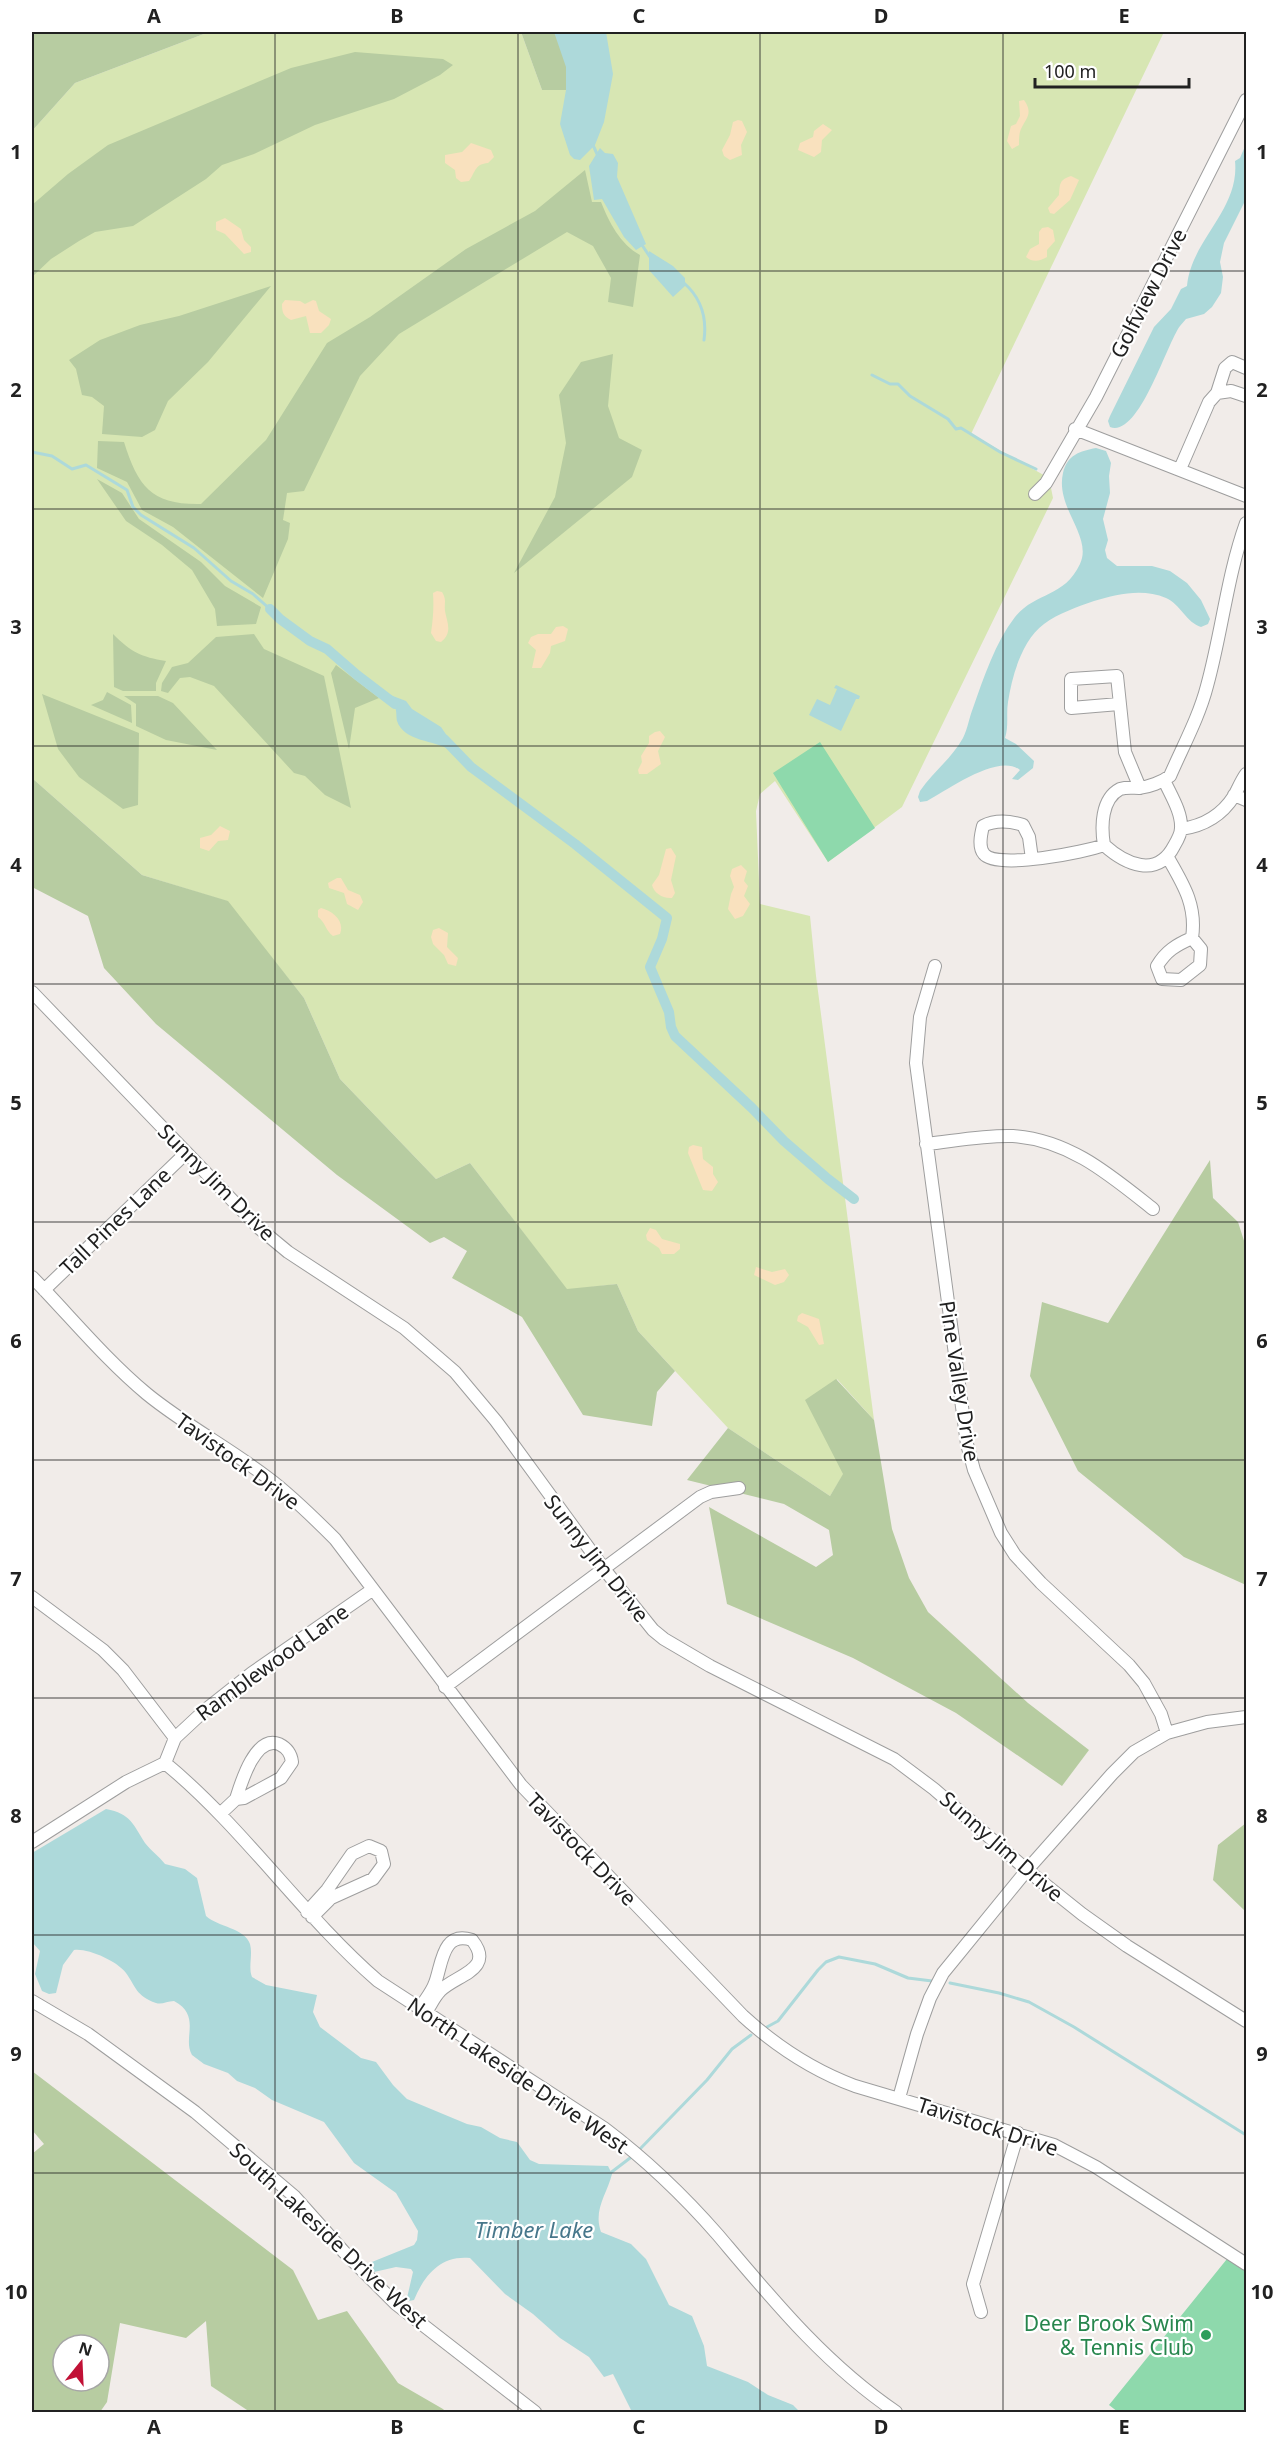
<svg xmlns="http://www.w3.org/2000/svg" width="1278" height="2444" font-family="'Noto Sans',sans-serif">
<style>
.grass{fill:#d7e6b3}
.forest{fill:#b7cca1;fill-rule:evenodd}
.sand{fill:#f9e1be}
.pitch{fill:#8ed9ac}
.water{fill:#add9da}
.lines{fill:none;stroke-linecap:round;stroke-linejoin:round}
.stream{stroke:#add9da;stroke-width:3}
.canal{stroke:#add9da;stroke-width:10}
.street-casing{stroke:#9e9e9e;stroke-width:14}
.street{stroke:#fff;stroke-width:12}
.grid{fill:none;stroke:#212121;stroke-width:1.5;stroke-opacity:0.55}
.leisure-dot{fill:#2e9e5b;stroke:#fff;stroke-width:2}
.labels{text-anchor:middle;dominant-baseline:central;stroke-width:4.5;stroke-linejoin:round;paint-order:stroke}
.street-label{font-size:21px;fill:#212121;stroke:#fff}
.leisure-label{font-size:21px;fill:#27864d;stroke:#fff;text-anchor:end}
.water-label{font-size:22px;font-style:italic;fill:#47778b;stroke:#fff}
.neatline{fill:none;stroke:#212121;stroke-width:2}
.grid-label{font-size:20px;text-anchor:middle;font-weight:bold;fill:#212121}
</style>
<rect width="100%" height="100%" fill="#f1ece9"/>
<path class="grass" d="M209,32h312l21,58h24l38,-58h560l-193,402 78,44 4,20 -151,309 -74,55 -53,-81 -15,13 -4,17 4,93 50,12 6,60 58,444 -37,-41 6,96 -13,21 -102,-68 -90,-97 -21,-47 -50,6 -97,-127 -34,16 -96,-100 -36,-81 -78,-97 -84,-26 -110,-97v-647l43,-48z"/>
<path class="forest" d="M32,32h177l-134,51 -43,48z
M521,32h83l-38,58h-24z
M355,52l88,7 10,6 -13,10 -46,24 -79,26 -61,29 -32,11 -16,14 -73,47 -38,6 -16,9 -28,18 -19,18v-72l36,-31 40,-29 183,-77z
M585,170l7,32h9c8,20 19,42 39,53l-7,52 -25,-5 3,-24 -18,-32 -26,-14 -168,102 -39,42 -56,115 -17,2 -4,27 7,3 -2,16 -25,59 -90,-71 -31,-17 -15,-28 -30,-14 1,-27 26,1c14,45 28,63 77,62l65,-64 61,-97 43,-26 96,-68 69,-38z
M271,286l-63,76 -40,39 -13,29 -13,7 -40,-3 2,-28 -12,-9 -10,-2 -6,-26 -7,-9 31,-20 40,-15 39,-9z
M613,354l-5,52 11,32 23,12 -10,27 -118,96 41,-76 11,-54 -7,-48 22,-33z
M97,479l25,14 17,26 62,43 24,24 36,21 -5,17 -39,2 -2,-17 -23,-39 -30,-25 -36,-24z
M113,634c18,18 28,23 53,27l-10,22v8h-33l-9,-4z
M254,634l10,15 60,27 27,132 -26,-13 -20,-19 -11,-3 -80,-87 -24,-9 -10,1 -12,15 -7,-2 1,-8 10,-16 16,-4 28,-26z
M336,665l43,33 -24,10 -6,41 -18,-76z
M107,692l24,13 1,18 -41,-18 12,-5z
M42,694l97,39 -1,72 -15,4 -44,-32 -21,-28z
M124,696h34l15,7 44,47 -51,-10 -30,-14v-22z
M32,778l110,97 86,26 76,97 36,81 96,100 34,-16 97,126 50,-5 21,47 37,40 -18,21 -5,34 -69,-11 -61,-98 -70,-39 15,-27 -23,-14 -14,6 -93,-68 -181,-151 -52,-56 -16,-52 -56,-29z
M1210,1160l3,38 25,24 8,25 -2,86 2,6v246l-62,-28 -106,-86 -48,-95 12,-74 66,21z
M836,1379l38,41 18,109 17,49 19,34 100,91 61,47 -27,36 -106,-73 -103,-55 -126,-54 -18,-97 107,60 17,-12 -4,-25 -45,-26 -97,-24 41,-52 102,68 13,-22 -38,-74z
M1246,1823v89l-33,-32 5,-35z
M32,2071l261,199 25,50 29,-9 51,72 45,26 3,3h-196l-39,-26 -5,-65 -20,17 -66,-15 -13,79 -7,10h-68v-258l12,-10 -12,-14zM63,2345h36v36h-36z"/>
<path class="sand" d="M1024,100c9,13 3,17 -3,29 -2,4 -2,11 -2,16l-7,4 -5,-8 4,-15 5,-2 4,-8 -1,-15z
M738,120l4,1 5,11 -6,13 1,10 -12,5 -6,-4 -2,-6 8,-15 3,-13z
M823,124l9,6 -10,10 -1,12 -7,5 -16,-7 2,-7 13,-6 1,-6z
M471,143l20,7 3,7 -6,6c-13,1 -12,8 -19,18l-8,1 -5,-4 -1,-8 -10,-7v-8l17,-3z
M1071,176l8,4 -9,20 -16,14 -4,-1 -2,-5 11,-13c1,-11 0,-15 12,-19z
M225,218l16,11 3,11 7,7v5l-7,2 -19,-20 -9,-4v-8z
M1048,227l5,3 2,11 -8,9v7c-7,4 -14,6 -21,0l4,-8 9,-5v-12l3,-4z
M285,300l15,1 5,3 8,-4 3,1 3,10 12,8 -2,6 -8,8h-11l-4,-17 -15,4c-8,-4 -9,-8 -9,-16z
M437,591l5,1c5,8 2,11 3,19 2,11 8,22 -4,31l-5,-1 -5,-8c2,-14 3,-26 2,-40z
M563,626l5,3 -3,12 -14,5 -1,7 -9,15h-9l4,-18 -8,-7 3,-6 7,-3h13l5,-7z
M660,731l5,6 -7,14 3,13 -14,10h-8l-1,-4 4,-8 -1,-6 8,-13v-7l6,-4z
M220,826l10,5 -2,9 -10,1 -9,10 -9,-3v-10l11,-3z
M671,848l5,8 -5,24 4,13 -3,5c-9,1 -18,-5 -20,-13l7,-10 7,-26z
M741,865l6,6 -3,10 4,5 -4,10 6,8 -7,12 -8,3 -7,-10 3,-15 3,-7 -4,-11 2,-7z
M337,878h4l7,12 12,5 3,7 -5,8 -11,-6 -3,-11 -15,-5 -1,-5z
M321,908c12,3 24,13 19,26l-7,2c-8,-6 -7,-13 -15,-19v-7z
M439,928l9,5 -1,14 11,11 -2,8 -8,-2 -4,-9 -11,-11 -2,-7 2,-7z
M693,1145l9,2 1,12 10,8v7l5,8 -6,9 -9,-1 -15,-37 1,-6z
M650,1228l6,2 6,9 18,5v5l-6,5h-12l-3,-6 -12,-8 -1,-5z
M756,1267l16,5 13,-3 4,6 -5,7 -9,3 -21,-10z
M802,1313l17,6 5,25 -5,1 -11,-18 -11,-6 1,-5z"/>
<path class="pitch" d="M820,742l55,86 -47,34 -55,-89z
M1231,2254l15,10v148h-128l-9,-7z"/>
<path class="water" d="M554,32h52l7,42 -9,48 -9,23 -15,15 -6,-1 -4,-4 -10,-31 6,-34v-23z
M1246,144v55l-22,44 -4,19 3,15 -2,16 -9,14 -8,7 -18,5 -6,7c-14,19 -41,112 -70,101l-2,-6 2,-5 44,-89 17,-18 10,-20 6,-3c4,-46 53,-76 48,-125l5,-3z
M600,148l5,5 8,1 5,9 -1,14 29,67 -10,6 -12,-13 -22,-38 -8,1 -5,-34z
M649,251l24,15 12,12v8l-12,11 -24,-27z
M1096,448l10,3 5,12 -2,13 1,17 -7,26 5,21 -3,10 2,8 10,8h35l18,5 17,12 14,17 9,19 -2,5 -7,3c-14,-4 -21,-23 -35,-29 -23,-10 -49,-4 -72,3 -17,6 -35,12 -50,23 -22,16 -32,52 -36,78 -2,12 1,24 -3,36l11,6 18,17 -1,7 -15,12 -6,-1 8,-9c-22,-17 -72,20 -93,31l-7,1 -2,-5 2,-6c13,-19 32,-33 43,-53 5,-10 6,-20 10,-30 11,-31 22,-65 42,-91 20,-25 49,-19 65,-53 13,-28 -25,-56 -17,-91 4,-18 17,-22 33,-25z
M836,685l24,11 -1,3h-3l-15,32 -32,-16 8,-16 13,6 7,-16 -3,-1z
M385,693l21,8 6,8 29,18 13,19 -4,4c-15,-10 -46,-8 -53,-29 -1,-4 0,-9 -2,-14l-13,-9z
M106,1809c25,5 27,15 39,34 6,8 14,13 20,21l20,5 12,9 9,38c12,11 39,12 44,28 3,11 -2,23 2,33l14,8 51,10 -4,17 7,15 41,31 15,4 17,23 14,14 60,25 14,3 19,11 17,4 13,18 9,4 69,2 4,8c-5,20 -19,36 -11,58l30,12 15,15 23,46 23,11 12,30 3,20 41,16 20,13 25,10 7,7h-168l-19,-38 -9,3 -15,-20 -29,-19 -27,-24 -28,-20 -35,-36c-30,-3 -46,18 -56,42l-5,1 -2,-3 6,-26 -2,-3 -15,-2 -22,5 -7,-8 47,-19 3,-5 1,-9 -22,-38 -42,-30 -30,-41 -52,-22 -17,-12 -18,-7 -9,-8 -24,-9 -12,-9c-10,-17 10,-39 -18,-54 -7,0 -12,4 -18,2 -20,-7 -20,-16 -30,-30 -9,-12 -38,-25 -52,-23l-11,15 -7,28 -7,1 -7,-3 -7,-17 5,-23 -8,-9v-89z"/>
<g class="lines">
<path class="stream" d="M592,143l6,13
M642,245l8,12
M684,283c17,15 23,35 20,57
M872,375l18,9h8l12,12 38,23 8,10 5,-1 39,24 36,17
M32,452l20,4 20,13 14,-4 41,25 6,17 8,8 53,33 37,33 22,13 17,15
M950,1983l49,10 30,9 45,25 172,108
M767,2027l11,-6 40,-51 8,-8 13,-5 36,7 33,14 24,3
M639,2150l68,-70 25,-31 19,-14
M609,2174l25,-19"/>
<path class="canal" d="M270,609l10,10 30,22 17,8 30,26 38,29
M444,739l27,28 104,77 92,74 -5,21 -12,28 19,45 2,15 4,9 77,72 32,33 44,38 26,20"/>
<defs>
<path id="street" d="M1217,393l14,-2 15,5
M1075,429l171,67
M1180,469l29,-67 8,-9 8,-25 7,-6 14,6
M1035,494l11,-11 50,-86 150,-297
M1119,704l-48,4v-29l46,-3 8,76 15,36
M1234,795l12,5
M1181,829c22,-3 41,-14 53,-33 4,-7 7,-15 12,-22
M1104,845c-3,-18 -3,-46 16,-56 7,-2 13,-1 19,-1 10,-1 23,-6 31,-12 13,-30 29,-59 37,-90 15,-54 20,-110 39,-163
M1167,856c16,28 30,49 25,82
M1032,859l-3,-22 -6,-12c-13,-4 -28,-5 -40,1 -2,8 -5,21 1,28 12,16 102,-2 120,-9 21,19 53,34 70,1 3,-5 7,-12 7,-18 1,-16 -11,-34 -17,-48
M1192,938l9,11 -1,16 -19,15 -19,-1 -5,-13c9,-15 19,-21 35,-28z
M935,966l-15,51 -4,46 51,381 7,26 27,63 14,22 26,28 88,82 15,18 17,31 6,19
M32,992l227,236 29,24 116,76 51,44 41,49 108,148 49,61 11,9 46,27 184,93 40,30 93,81 55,44 45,32 119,75
M926,1144c28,-3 58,-9 87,-8 57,4 97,39 140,73
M32,1277c38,39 73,82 115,117 38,31 82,54 121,84 24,18 46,40 67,61l186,246 222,231c34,31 69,54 112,70l199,59 42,22 150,97
M44,1290l142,-137
M32,1597l71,53 20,20 52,68
M445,1687l255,-190 11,-5 28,-4
M165,1763c79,65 136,151 213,218l226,147c41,31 80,68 114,107 55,65 107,129 178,177
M165,1763l10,-25 29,-27 48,-38 120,-83
M220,1814l16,-15 8,-1 37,-20 11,-16c-1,-9 -5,-14 -13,-18 -24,-9 -38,39 -43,55
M32,1842l94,-60 39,-19
M307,1912l20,-22 25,-36 17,-8 12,5 3,13 -11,15 -42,19 -19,19
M32,2001l56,33 107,78 99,84 50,56 52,52 139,108
M420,2008c5,-8 12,-16 15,-25 7,-18 7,-53 37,-43 24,30 -17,35 -32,51 -6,6 -9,14 -14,21
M899,2098l18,-64 13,-36 13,-25 84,-103 85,-96 22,-22 33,-19 40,-11 39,-5
M981,2312l-8,-28 45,-151"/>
</defs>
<use href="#street" class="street-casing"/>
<use href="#street" class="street"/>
</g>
<path class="grid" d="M275,32v2380M518,32v2380M760,32v2380M1003,32v2380M32,271h1214M32,509h1214M32,746h1214M32,984h1214M32,1222h1214M32,1460h1214M32,1698h1214M32,1935h1214M32,2173h1214"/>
<circle class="leisure-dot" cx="1206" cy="2335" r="6"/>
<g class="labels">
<g class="street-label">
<text transform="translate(1148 293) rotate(-63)">Golfview Drive</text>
<text transform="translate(217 1182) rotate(45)">Sunny Jim Drive</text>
<text transform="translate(115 1221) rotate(-44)">Tall Pines Lane</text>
<text transform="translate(960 1381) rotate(81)">Pine Valley Drive</text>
<text transform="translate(238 1461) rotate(36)">Tavistock Drive</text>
<text transform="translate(597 1558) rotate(52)">Sunny Jim Drive</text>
<text transform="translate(272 1662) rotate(-36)">Ramblewood Lane</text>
<text transform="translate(1002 1846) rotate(41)">Sunny Jim Drive</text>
<text transform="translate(582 1849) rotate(46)">Tavistock Drive</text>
<text transform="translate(518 2075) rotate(34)">North Lakeside Drive West</text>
<text transform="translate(988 2126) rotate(18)">Tavistock Drive</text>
<text transform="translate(329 2235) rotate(43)">South Lakeside Drive West</text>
</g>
<g class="leisure-label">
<text x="1194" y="2323">Deer Brook Swim<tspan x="1194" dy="24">&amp; Tennis Club</tspan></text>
</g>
<g class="water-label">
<text x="534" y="2229">Timber Lake</text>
</g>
</g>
<rect width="1278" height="2444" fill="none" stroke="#ffffff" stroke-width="66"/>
<g transform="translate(81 2363) rotate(18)"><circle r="28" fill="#ffffff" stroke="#a6a6a6" stroke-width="1.5"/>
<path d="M0-4.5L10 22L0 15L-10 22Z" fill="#c11136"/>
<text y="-9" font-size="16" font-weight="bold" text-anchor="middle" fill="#212121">N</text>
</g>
<path d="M1035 78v9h154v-9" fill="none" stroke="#212121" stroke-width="3"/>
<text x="1044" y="78" font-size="18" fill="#212121" stroke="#ffffff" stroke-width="4.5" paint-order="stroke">100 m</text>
<rect x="33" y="33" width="1212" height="2378" class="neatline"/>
<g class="grid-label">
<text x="154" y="23">A</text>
<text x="397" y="23">B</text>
<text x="639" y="23">C</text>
<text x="881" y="23">D</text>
<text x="1124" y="23">E</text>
<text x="16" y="159">1</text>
<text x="1262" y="159">1</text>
<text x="16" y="397">2</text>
<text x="1262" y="397">2</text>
<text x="16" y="634">3</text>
<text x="1262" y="634">3</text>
<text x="16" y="872">4</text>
<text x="1262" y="872">4</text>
<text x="16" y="1110">5</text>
<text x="1262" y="1110">5</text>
<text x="16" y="1348">6</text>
<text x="1262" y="1348">6</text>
<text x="16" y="1586">7</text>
<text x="1262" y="1586">7</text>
<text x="16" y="1823">8</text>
<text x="1262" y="1823">8</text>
<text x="16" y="2061">9</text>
<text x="1262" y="2061">9</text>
<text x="16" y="2299">10</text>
<text x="1262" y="2299">10</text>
<text x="154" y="2434">A</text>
<text x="397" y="2434">B</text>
<text x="639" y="2434">C</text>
<text x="881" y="2434">D</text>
<text x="1124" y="2434">E</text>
</g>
</svg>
